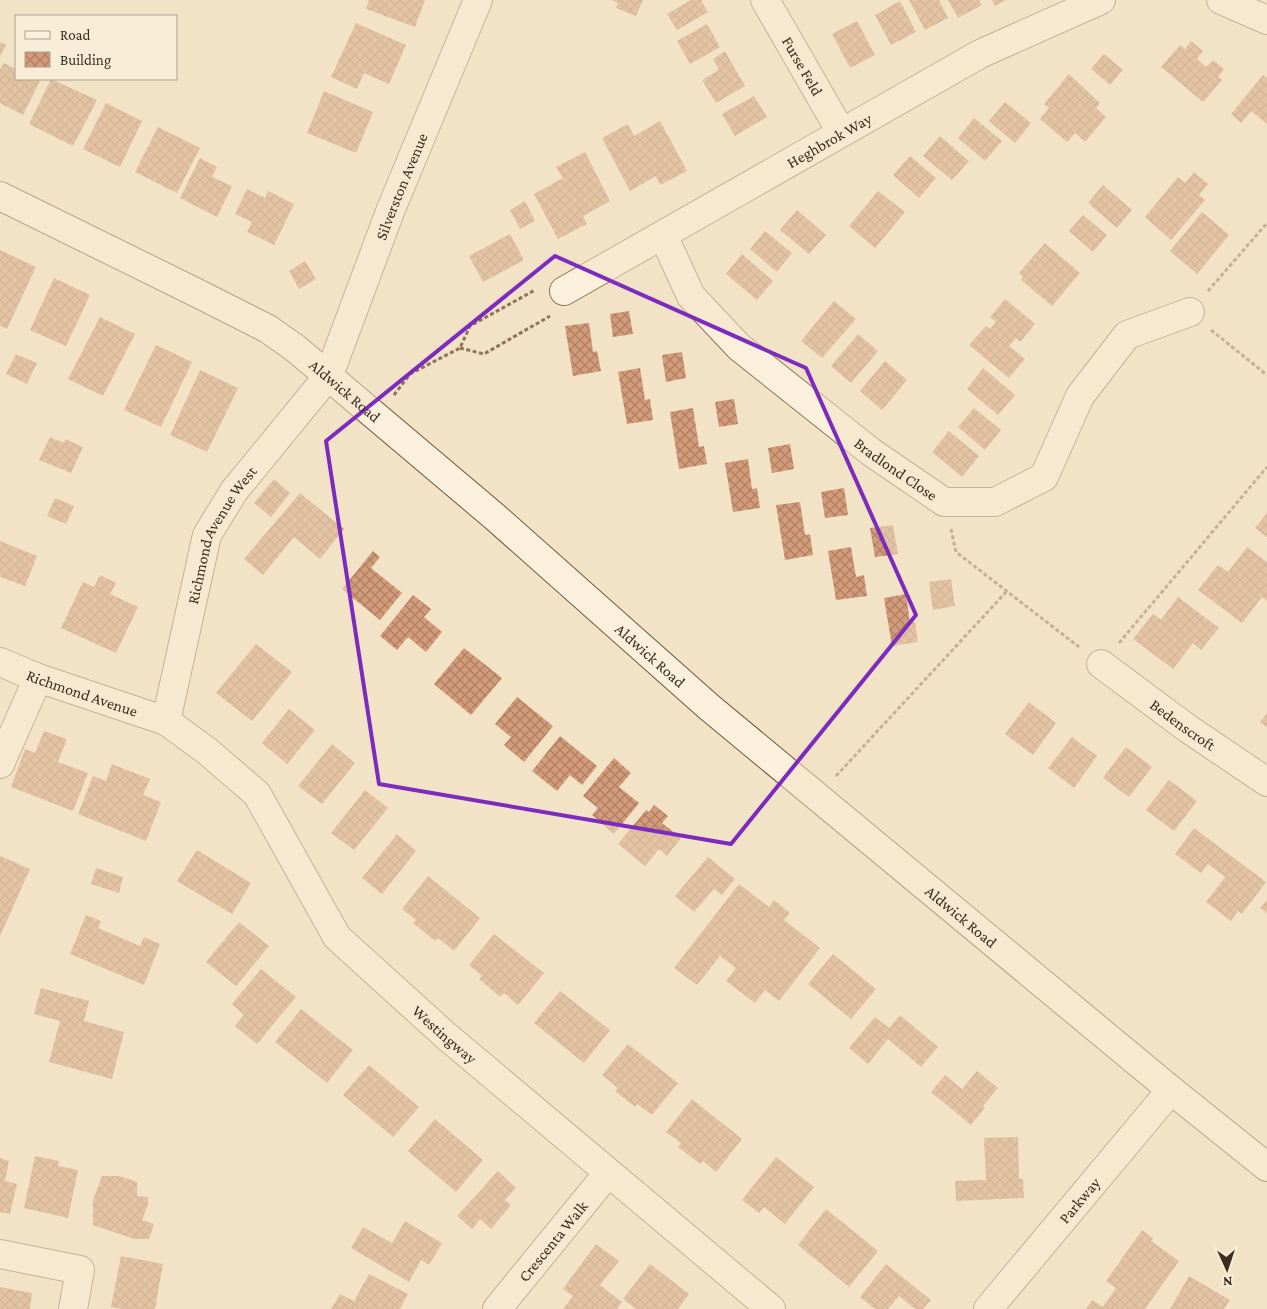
<svg xmlns="http://www.w3.org/2000/svg" width="1267" height="1309" font-family="'Crimson Pro',serif">
<style>
.building{fill:url(#building-cross-hatch)}
.lines{fill:none;stroke-linecap:round;stroke-linejoin:round}
.minor-casing{stroke:#8f745a;stroke-width:30}
.secondary-casing{stroke:#71553d;stroke-width:30}
.path{stroke:#8f745a;stroke-width:3;stroke-dasharray:4 2.5;stroke-linecap:butt}
.minor{stroke:#fbf0db;stroke-width:28}
.secondary{stroke:#fbf0db;stroke-width:28}
.marked{fill:none;stroke:#7b2cbf;stroke-width:4;stroke-linejoin:round}
.labels{text-anchor:middle;dominant-baseline:central;stroke-width:4.5;stroke-linejoin:round;paint-order:stroke}
.street-label{font-size:16px;fill:#3e2d1f;stroke:#f8edd6}
</style>
<defs>
<pattern id="building-cross-hatch" width="8" height="8" patternUnits="userSpaceOnUse" patternTransform="scale(1.25)"><rect width="8" height="8" fill="#d39b79"/><path d="M0 0l8 8M0 8l8-8" fill="none" stroke="#ad7f63"/></pattern>
</defs>
<rect width="100%" height="100%" fill="#f2e3c6"/>
<path class="building" d="M369,0h56l-10,27 -49,-18z
M612,0h31l-7,16 -20,-8 2,-5z
M691,0h10l7,12 -31,18 -10,-16z
M909,0h30l9,18 -23,12z
M948,0h31l3,5 -24,13z
M992,0h14l-11,6z
M900,1l16,31 -25,13 -16,-30z
M857,21l18,34 -25,13 -18,-34z
M356,23l50,22 -17,39 -25,-11 -7,16 -26,-12z
M707,24l13,23 -30,17 -13,-23z
M1191,41l12,10 -6,8 9,8 7,-7 11,9 -6,8 4,3 -19,22 -42,-35 19,-22 5,4z
M0,42l6,3 -6,12z
M725,51l20,35 -29,17 -14,-23 17,-10 -6,-11z
M1104,54l19,16 -13,15 -19,-16z
M4,63l12,6v10h20l4,2 -17,34 -23,-12v-33z
M1069,74l31,29 -4,5 10,9 -21,25 -10,-9 -8,9 -27,-23 9,-11 -5,-4z
M1263,75l4,3v46l-16,-13 -10,12 -10,-9z
M51,79l46,21 -24,46 -44,-22z
M324,91l49,21 -17,41 -49,-20z
M754,96l13,21 -32,19 -13,-22z
M1005,102l26,21 -16,20 -26,-22z
M106,103l36,18 -22,46 -37,-18z
M974,118l28,23 -17,20 -27,-23z
M660,121l27,50 -27,14 -4,-9 -26,15 -28,-53 26,-14 6,12z
M158,127l42,21 -23,45 -42,-21z
M940,136l29,25 -17,19 -29,-24z
M585,152l25,49 -27,15 4,8 -29,15 -24,-45 29,-16 -7,-11z
M910,156l26,22 -17,20 -26,-23z
M200,158l17,9 -5,10 20,9 -15,31 -37,-19z
M1194,172l14,12 -9,11 6,5 -34,40 -26,-23 33,-40 7,6z
M1103,185l29,25 -15,18 -29,-25z
M247,189l18,9 3,-7 26,13 -20,41 -27,-13 5,-10 -17,-8z
M878,191l27,21 -30,36 -26,-22z
M525,201l10,20 -15,8 -10,-19z
M797,210l29,25 -17,19 -29,-24z
M1202,212l27,23 -32,39 -27,-23z
M1083,215l24,20 -14,17 -24,-21z
M765,231l27,22 -15,19 -27,-23z
M510,234l14,26 -41,22 -14,-26z
M1045,243l35,30 -28,33 -31,-26 2,-3 -4,-4z
M0,250l36,17 -29,62 -7,-3z
M742,254l31,27 -16,19 -31,-26z
M305,261l11,18 -17,10 -10,-18z
M54,278l36,17 -24,51 -36,-16z
M1005,299l30,25 -15,18 -4,-4 -7,8 16,13 -16,19 -40,-33 17,-19 4,3 6,-7 -6,-5z
M834,301l22,18 -34,39 -21,-17z
M629,311l4,23 -20,3 -3,-23z
M100,317l35,17 -32,62 -35,-17z
M589,323l4,29 4,-1 4,20 -28,5 -8,-50z
M858,334l20,17 -27,32 -20,-17z
M156,345l36,17 -31,65 -37,-17z
M682,352l4,26 -20,4 -4,-27z
M16,354l21,9 -10,21 -21,-10z
M885,361l22,19 -25,30 -22,-19z
M640,368l5,32 5,-1 3,21 -26,4 -9,-52z
M983,368l32,27 -17,20 -31,-26z
M200,370l38,18 -31,64 -37,-17z
M734,399l4,25 -19,3 -4,-25z
M693,408l6,39 5,-1 3,18 -28,5 -9,-57z
M974,408l27,22 -16,20 -27,-23z
M949,431l30,25 -17,21 -30,-25z
M50,437l14,6 1,-4 18,8 -12,26 -32,-13z
M790,444l4,25 -22,4 -4,-25z
M748,459l4,30 5,-1 3,20 -27,4 -8,-49z
M274,479l16,14 -19,24 -17,-14z
M844,488l4,27 -23,3 -4,-26z
M300,493l44,36 -24,30 -26,-22 -31,38 -19,-16z
M55,498l19,8 -8,18 -19,-8z
M800,502l5,33 5,-1 3,21 -28,5 -9,-55z
M1267,513v24l-12,-9z
M893,525l5,29 -23,3 -5,-29z
M0,541l37,15 -12,30 -25,-9z
M851,547l5,30 8,-2 3,21 -31,4 -8,-49z
M1247,547l20,15v39l-5,-4 -20,26 -44,-33 20,-25 10,7z
M373,551l7,6 -9,11 31,25 -22,27 -38,-31z
M100,575l16,8 -6,11 28,13 -22,46 -55,-25 22,-46 11,5z
M951,579l4,27 -22,4 -4,-28z
M906,594l4,29 5,-1 3,20 -26,4 -8,-48z
M413,595l18,14 -7,8 18,15 -16,20 -18,-15 -11,13 -17,-14z
M1178,597l41,31 -18,22 -8,-7 -20,26 -40,-30 20,-25 8,6z
M256,644l36,28 -40,49 -36,-28z
M464,648l38,30 -31,37 -37,-31z
M517,697l36,29 -29,36 -20,-17 7,-8 -16,-13z
M1029,702l27,21 -23,32 -28,-21z
M289,709l26,21 -28,34 -25,-21z
M1267,713v14l-7,-5z
M44,731l23,8 -9,23 30,11 -15,38 -62,-24 14,-38 10,4z
M560,736l37,30 -15,19 -12,-10 -13,16 -25,-20z
M1072,737l25,19 -23,32 -26,-20z
M332,744l23,19 -33,41 -24,-18z
M1126,747l26,20 -23,30 -26,-19z
M614,758l17,15 -12,14 20,16 -25,31 -22,-19 6,-7 -15,-12z
M112,764l38,15 -7,16 18,7 -15,39 -68,-27 15,-38 13,5z
M1169,780l28,21 -23,30 -28,-21z
M365,790l23,18 -34,42 -23,-17z
M654,805l14,11 -6,7 19,15 -14,18 -8,-7 -14,17 -27,-22 28,-34 3,2z
M1194,828l72,54 -24,32 -4,-3 -7,10 -25,-19 19,-25 -17,-13 -7,9 -26,-19z
M397,834l19,17 -34,43 -20,-16z
M197,850l54,33 -19,31 -55,-33z
M0,856l30,13 -30,67z
M708,857l27,22 -13,16 -8,-6 -20,23 -19,-16z
M96,868l27,9 -4,16 -28,-9z
M428,876l52,42 -26,33 -16,-13 -3,3 -22,-18 3,-3 -14,-11z
M739,884l30,23 5,-7 16,13 -6,7 36,28 -41,53 -14,-11 -10,13 -29,-22 10,-13 -16,-12 -23,29 -23,-17z
M1267,900v13l-7,-5z
M86,915l15,6 -3,7 42,18 4,-9 16,7 -16,41 -74,-31z
M239,922l30,24 -33,40 -30,-24z
M494,934l50,39 -26,32 -14,-12 -4,4 -21,-18 3,-3 -13,-11z
M833,954l43,35 -25,30 -43,-35z
M261,969l35,28 -39,47 -22,-18 9,-11 -12,-11z
M41,988l48,13 -5,20 40,11 -12,47 -63,-17 11,-41 -26,-7z
M560,991l50,39 -26,33 -50,-40z
M301,1009l52,41 -26,33 -52,-41z
M900,1015l38,32 -17,20 -33,-28 -20,25 -19,-16 26,-31 14,11z
M628,1044l50,39 -26,32 -15,-11 -2,3 -20,-16 3,-3 -16,-13z
M369,1065l50,42 -26,30 -50,-42z
M977,1071l21,17 -15,18 2,2 -14,17 -40,-33 14,-17 17,14z
M692,1099l50,40 -26,33 -13,-11 -3,3 -22,-17 3,-4 -15,-11z
M435,1119l48,41 -27,32 -48,-41z
M1018,1137l1,42h4l1,19 -68,3 -1,-20 31,-1 -2,-42z
M35,1156l24,5 -1,5 20,4 -10,48 -44,-10z
M776,1157l38,30 -29,37 -21,-17 -5,6 -17,-13z
M0,1158l9,3 -4,20 12,3 -7,30 -10,-2z
M498,1171l18,17 -11,12 6,5 -20,24 -11,-10 -8,10 -15,-13z
M102,1176h17l18,6v14l11,1v7l-6,16 12,4 -5,15h-15l-41,-14v-25z
M826,1209l52,42 -29,36 -51,-42z
M405,1221l37,22 -13,22 -8,-5 -12,22 -58,-34 12,-21 29,16z
M1142,1230l11,8 -2,3 28,20 -34,48h-59l6,-9 11,7 13,-19 -10,-7z
M596,1244l23,17 -19,24 22,17 -5,7h-54l10,-13 -10,-7z
M121,1256l42,8 -8,45h-33l-11,-2z
M650,1264l39,30 -11,15h-42l-13,-10z
M886,1264l45,36 -8,9h-8l-16,-13 -11,13h-13l-15,-12z
M369,1274l39,20 -8,15h-69l9,-15 14,7z
M1189,1276l41,24 -6,9h-54z
M0,1287l32,6 -2,16h-30z"/>
<g class="lines">
<defs>
<g id="minor">
<path id="s1" d="M765,0l76,132"/>
<path d="M1221,0l46,20"/>
<path id="s2" d="M663,235l28,61 48,51 132,105 73,50h51l49,-25 36,-81 47,-61 63,-23"/>
<path id="s3" d="M564,291l416,-237 121,-54"/>
<path id="s4" d="M0,662l38,16 128,43 41,30 50,43 80,143 108,98 326,274"/>
<path id="s5" d="M1101,664l86,64 80,54"/>
<path id="s6" d="M166,721l41,-186 27,-44 95,-116 62,-166 87,-209"/>
<path d="M0,764l38,-86"/>
<path d="M0,1254l80,16 -7,39"/>
<path id="s7" d="M497,1309l111,-136"/>
<path id="s8" d="M988,1309l183,-219"/>
</g>
<g id="secondary">
<path id="s9" d="M0,196l199,98 69,35 27,19 200,169 214,190 462,383 96,77"/>
</g>
</defs>
<use href="#minor" class="minor-casing"/>
<use href="#secondary" class="secondary-casing"/>
<path class="path" d="M1208,291l59,-68
M1211,330l56,45
M460,348l24,6 66,-38
M394,395l16,-21 50,-26 10,-22 65,-36
M951,529l5,23 123,95
M1119,643l148,-176
M836,776l171,-185"/>
<use href="#minor" class="minor"/>
<use href="#secondary" class="secondary"/>
</g>
<path d="M0 0H1267V1309H0ZM555,256l251,112 110,247 -185,229 -352,-60 -53,-343z" fill="#f2e3c6" fill-opacity=".55" fill-rule="evenodd"/>
<path class="marked" d="M555,256l251,112 110,247 -185,229 -352,-60 -53,-343z"/>
<g class="labels">
<g class="street-label">
<text stroke="none"><textPath href="#s1" startOffset="76">Furse Feld</textPath></text>
<text stroke="none"><textPath href="#s3" startOffset="305">Heghbrok Way</textPath></text>
<text stroke="none"><textPath href="#s6" startOffset="594">Silverston Avenue</textPath></text>
<text stroke="none"><textPath href="#s9" startOffset="398">Aldwick Road</textPath></text>
<text stroke="none"><textPath href="#s2" startOffset="336">Bradlond Close</textPath></text>
<text stroke="none"><textPath href="#s6" startOffset="196">Richmond Avenue West</textPath></text>
<text stroke="none"><textPath href="#s9" startOffset="802">Aldwick Road</textPath></text>
<text stroke="none"><textPath href="#s4" startOffset="88">Richmond Avenue</textPath></text>
<text stroke="none"><textPath href="#s5" startOffset="102">Bedenscroft</textPath></text>
<text stroke="none"><textPath href="#s9" startOffset="1208">Aldwick Road</textPath></text>
<text stroke="none"><textPath href="#s4" startOffset="602">Westingway</textPath></text>
<text stroke="none"><textPath href="#s8" startOffset="142">Parkway</textPath></text>
<text stroke="none"><textPath href="#s7" startOffset="88">Crescenta Walk</textPath></text>
</g>
</g>
<rect x="15" y="15" width="162" height="65" fill="#f8edd6" stroke="#aea08d"/>
<rect x="25" y="31" width="25" height="8" fill="#fbf0db" stroke="#aea08d"/>
<text x="60" y="40" font-size="15" fill="#3e2d1f">Road</text>
<rect x="25" y="52" width="25" height="15" fill="url(#building-cross-hatch)" stroke="#aea08d"/>
<text x="60" y="65" font-size="15" fill="#3e2d1f">Building</text>
<g transform="translate(1227 1269) rotate(177)" stroke="#f8edd6" stroke-width="4" paint-order="stroke">
<path d="M0-4L9 19L0 12L-9 19Z" fill="#3e2d1f"/>
<text y="-8" font-size="14" font-weight="bold" text-anchor="middle" fill="#3e2d1f">N</text>
</g>
</svg>
